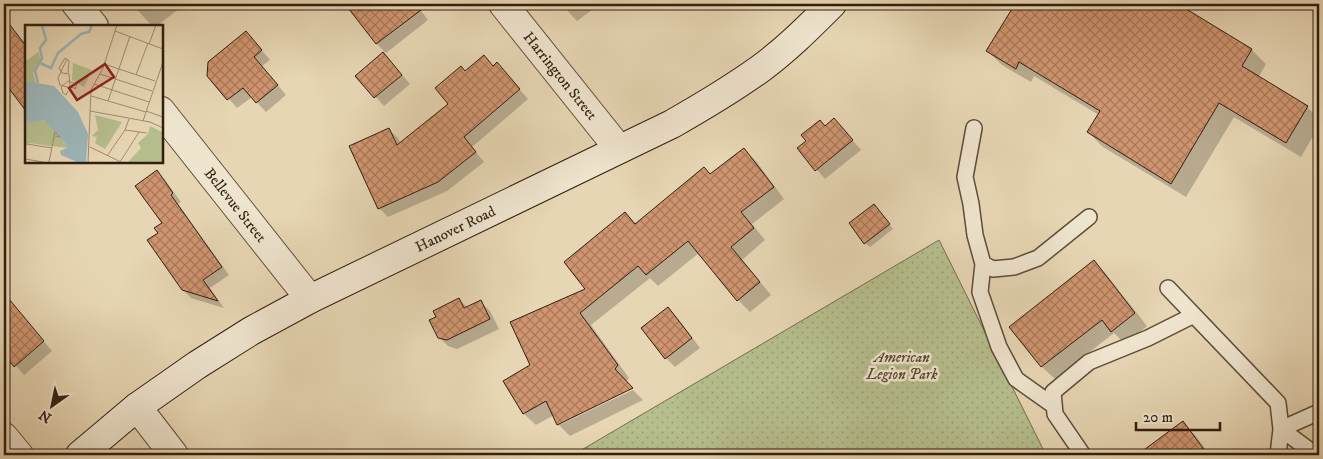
<svg xmlns="http://www.w3.org/2000/svg" width="1323" height="459" font-family="'IM FELL DW Pica',serif">
<style>
.grass{fill:url(#grass-dots);stroke:#736e4e}
.shadow{fill:#0003}
.building{fill:url(#building-cross-hatch);stroke:#301f0f}
.lines{fill:none;stroke-linecap:round;stroke-linejoin:round}
.service-casing{stroke:#5e4d38;stroke-width:18}
.minor-casing{stroke:#5e4d38;stroke-width:30}
.secondary-casing{stroke:#301f0f;stroke-width:30}
.service{stroke:#efe4ce;stroke-width:15}
.minor{stroke:#efe4ce;stroke-width:28}
.secondary{stroke:#efe4ce;stroke-width:28}
.labels{text-anchor:middle;dominant-baseline:central;stroke-width:5;stroke-linejoin:round;paint-order:stroke}
.street-label{font-size:15px;fill:#301f0f;stroke:#efe4ce}
.park-label{font-size:15px;font-style:italic;fill:#52472e;stroke:#efe4ce}
.inset-river{fill:none;stroke:#9db6b9;stroke-width:2.5}
.inset-road{fill:none;stroke:#9e8d72;stroke-width:1}
.view{fill:#8f2418;fill-opacity:0.15;stroke:#8f2418;stroke-width:2.5}
.inset-edge{fill:none;stroke:#301f0f;stroke-width:2.5}
</style>
<defs>
<pattern id="grass-dots" width="8" height="8" patternUnits="userSpaceOnUse" patternTransform="scale(1.25)"><rect width="8" height="8" fill="#b6be8d"/><path d="M2 2h.1M6 6h.1" fill="none" stroke="#9da378" stroke-width="1.8" stroke-linecap="round"/></pattern>
<pattern id="building-cross-hatch" width="8" height="8" patternUnits="userSpaceOnUse" patternTransform="scale(1.25)"><rect width="8" height="8" fill="#d09570"/><path d="M0 0l8 8M0 8l8-8" fill="none" stroke="#a9795a"/></pattern>
</defs>
<rect width="100%" height="100%" fill="#e7d6b4"/>
<filter id="stains"><feTurbulence type="fractalNoise" baseFrequency=".004" numOctaves="4"/><feColorMatrix values="0 0 0 0 .2 0 0 0 0 .09 0 0 0 0 .02 0 0 0 .5 -.17"/></filter>
<radialGradient id="worn" r=".72"><stop offset=".6" stop-color="#630" stop-opacity="0"/><stop offset="1" stop-color="#630" stop-opacity=".3"/></radialGradient>
<path class="grass" d="M939,240l107,215h-473z"/>
<path class="shadow" d="M132,4h53l-28,22h-5z
M346,4h70l12,16 -42,33 -9,-9z
M561,4h39l-23,17z
M1016,4h160l76,46 14,14 -8,14 49,29 12,12v7l-18,31 -67,-40 -48,80 -83,-50 -15,-15 11,-17 -65,-39 -3,6 -29,-17 -14,-14z
M8,24l18,21v61l-9,-9 -13,-17v-53z
M246,32l24,28 -8,6 24,29 -20,17 -14,-15 -15,11 -28,-32z
M392,63l18,21 -26,22 -27,-30z
M497,64l31,35 -56,48 12,15 -37,29 -59,26 -9,-9 10,-79 9,9 3,6 49,-40 16,-31 27,-6z
M825,127l18,2 18,21 -36,29 -26,-30z
M744,150l12,11 28,38 -32,25 13,16 -23,20 29,35 -21,17 -12,-12 -39,-47 -41,33 -8,-8 -59,47 38,53 -3,4 -65,39v3l72,-34 10,10 -73,36 -12,-12 -4,-9 -18,10 -12,-11 -19,-33 26,-15 56,-77 38,-75 11,10 74,-49z
M157,172l8,8 16,22 -3,2 51,71 -19,13 14,20 -33,-10 -9,-9 -22,-56 3,-10z
M878,210l15,19 -23,18 -5,-4z
M1094,262l12,12 41,52 -22,18 -11,-11 -59,46 -13,-12 -31,-40z
M4,295l48,56 -28,24 -20,-23z
M459,299l9,9 13,-6 9,9 9,18 -42,20 -9,-3 -9,-9 -1,-20z
M668,308l9,9 23,31 -25,19 -9,-9z
M1183,423l12,12 15,20h-53l-6,-8z"/>
<path class="building" d="M345,4h84l-53,40z
M1015,4h163l74,45 -10,17 66,40 -22,37 -67,-40 -48,81 -84,-52 13,-21 -81,-49 -3,7 -30,-18z
M4,17l22,29v65l-22,-29z
M246,31l16,19 -8,7 24,28 -22,18 -13,-15 -16,12 -20,-24 1,-14z
M383,52l19,23 -28,23 -19,-22z
M484,55l9,11 4,-4 23,27 -56,48 12,15 -38,30 -60,27 -29,-63 40,-18 8,17 51,-41 -13,-16 26,-22 4,5z
M834,118l19,22 -38,31 -18,-23 9,-7 -5,-6 19,-15 5,6z
M744,148l30,39 -33,25 13,16 -23,19 29,35 -23,19 -49,-60 -42,34 -8,-9 -58,47 38,52 -3,4 18,19 -76,37 -11,-24 -23,13 -20,-33 27,-16 -20,-43 75,-33 -21,-27 61,-50 10,12 69,-57 6,7z
M157,170l16,23 -2,2 51,72 -19,13 15,21 -36,-11 -35,-50 11,-7 -4,-5 8,-5 -27,-37z
M874,204l16,20 -26,20 -15,-21z
M1094,260l41,53 -24,19 -9,-12 -61,47 -32,-40z
M4,293l40,48 -30,26 -10,-13z
M459,298l5,10 17,-8 9,19 -43,21 -9,-2 -9,-18 7,-3 -3,-6z
M668,307l24,31 -27,21 -24,-31z
M1183,421l25,34h-71z"/>
<g class="lines">
<defs>
<path id="service" d="M974,128l-9,49 6,27 4,31 8,29 10,5 21,-2 24,-9 51,-41
M983,264l-3,28 19,55 17,32 38,27
M1168,288l110,115 3,26 -3,26
M1083,455l-28,-41 -2,-22 36,-30 59,-24 46,-23
M1316,455l-35,-26 38,-17"/>
<g id="minor">
<path d="M76,4l18,22"/>
<path id="s1" d="M503,4l116,145"/>
<path id="s2" d="M161,111l149,188"/>
<path d="M137,407l37,48"/>
<path d="M4,437l15,18"/>
</g>
<g id="secondary">
<path id="s3" d="M80,455l57,-48 60,-42 54,-34 59,-32 362,-175c30,-17 60,-35 88,-55 26,-19 49,-42 72,-65"/>
</g>
</defs>
<use href="#service" class="service-casing"/>
<use href="#minor" class="minor-casing"/>
<use href="#secondary" class="secondary-casing"/>
<use href="#service" class="service"/>
<use href="#minor" class="minor"/>
<use href="#secondary" class="secondary"/>
</g>
<g class="labels">
<g class="street-label">
<text stroke="none"><textPath href="#s1" startOffset="92">Harrington Street</textPath></text>
<text stroke="none"><textPath href="#s2" startOffset="120">Bellevue Street</textPath></text>
<text stroke="none"><textPath href="#s3" startOffset="440">Hanover Road</textPath></text>
</g>
<g class="park-label">
<text x="902" y="357">American<tspan x="902" dy="17">Legion Park</tspan></text>
</g>
</g>
<g transform="translate(25 25)">
<rect width="138" height="138" fill="#e7d6b4"/>
<path d="M14,27l1,9 -7,12 3,11 -8,-1 -3,-2v-20zM48,38l19,7 -8,17 -12,-7zM11,95h8l11,8 12,20 -38,-5 -4,4v-24z" fill="#b6be8d"/>
<path d="M70,90l27,7 -17,27 -10,-6 2,-6 -5,-1 6,-6zM125,101l12,6v30h-34l13,-14 -3,-5 10,-9z" fill="#b6be8d"/>
<path d="M23,106l6,1 -4,14 -19,-4 11,-10z" fill="#b6be8d"/>
<path d="M0,56l29,5 24,26 10,22 -2,28h-9l-16,-7 -1,-4 7,-3 -3,-6 -20,-22 -19,3z" fill="#9db6b9"/>
<path class="inset-river" d="M15,38l11,5 7,-15 23,-19 8,-2 3,-7M13,58l-3,-12 7,-13 -2,-10 6,-8 -4,-15"/>
<path class="inset-road" d="M90,6l48,18M124,19l7,-19M42,34l-9,19 2,7 11,3M79,39l51,17M43,48l1,-12 -4,-3 -6,10 3,5 7,1 1,12 6,3M75,49l52,17M111,50l12,-32M69,59l55,18M43,66l-2,4 -3,-2 -2,-6 7,-6 9,3 -2,5M66,71l55,16M83,76l22,-65M65,86l60,11 13,6M121,86l17,6M118,96l20,-59M100,105l22,3M2,119l25,4M65,122l31,15M82,131l18,-26 4,-11M0,134l18,3M24,137l6,-30 5,5 -5,-1M63,137l3,-72 12,-22 14,-43M95,137l19,-30"/>
<path class="view" d="M80,39l9,13 -37,23 -8,-12z"/>
<rect width="138" height="138" class="inset-edge"/>
</g>
<rect width="1323" height="459" fill="none" stroke="#e7d6b4" stroke-width="20"/>
<rect x="5" y="5" width="1313" height="449" fill="none" stroke="#301f0f" stroke-width="2.5"/>
<rect x="10" y="10" width="1303" height="439" fill="none" stroke="#301f0f"/>
<g transform="translate(52 406) rotate(213)" stroke="#efe4ce" stroke-width="4" paint-order="stroke">
<path d="M0-4L9 19L0 12L-9 19Z" fill="#301f0f"/>
<text y="-8" font-size="14" font-weight="bold" text-anchor="middle" fill="#301f0f">N</text>
</g>
<path d="M1136 422v8h84v-8" fill="none" stroke="#301f0f" stroke-width="2.5"/>
<text x="1143" y="422" font-size="15" fill="#301f0f" stroke="#efe4ce" stroke-width="4" paint-order="stroke">20 m</text>
<rect width="100%" height="100%" filter="url(#stains)"/>
<rect width="100%" height="100%" fill="url(#worn)"/>
</svg>
